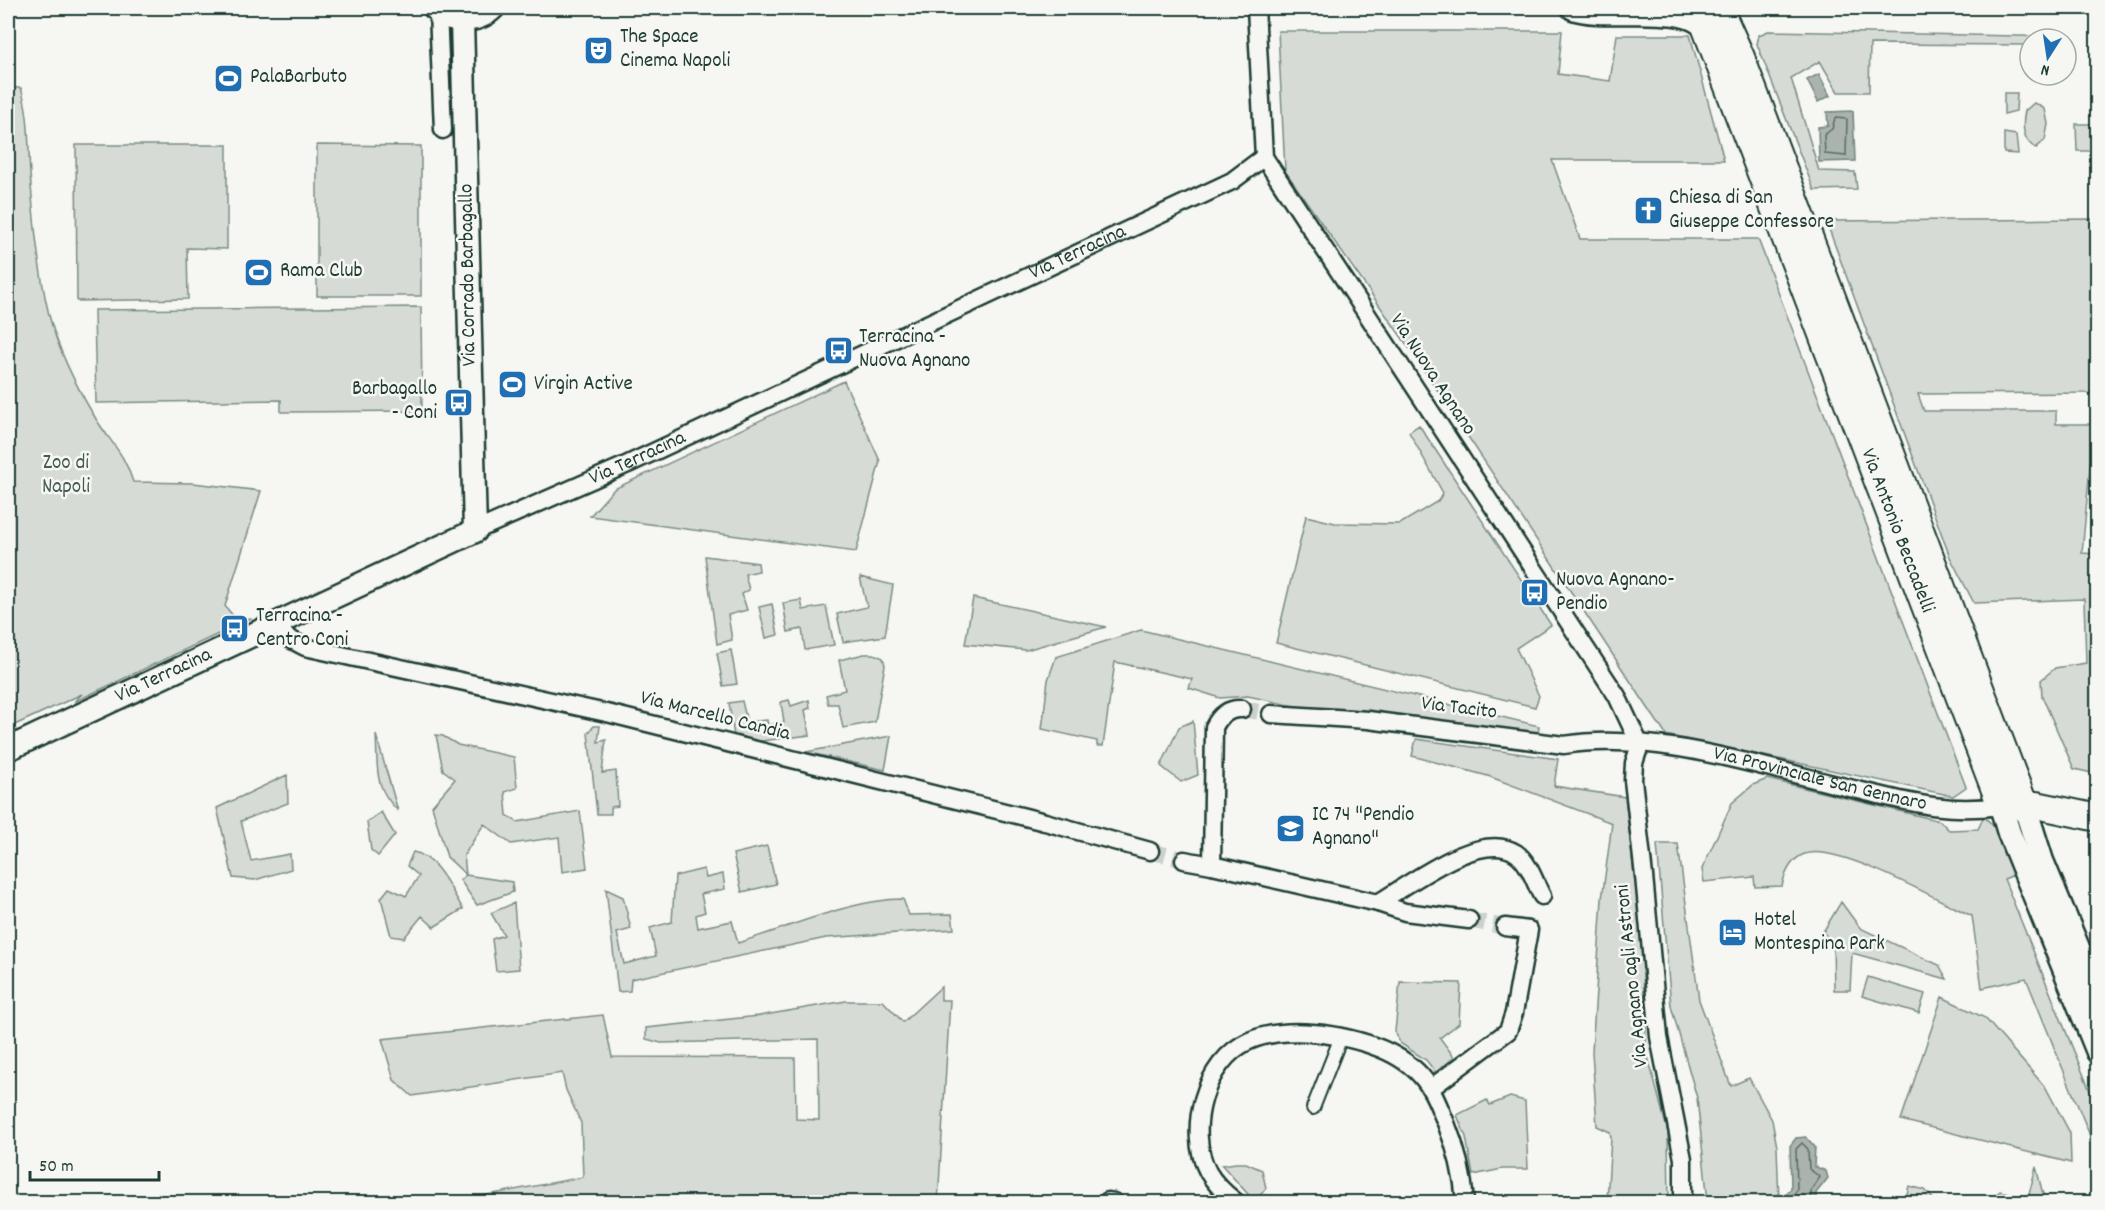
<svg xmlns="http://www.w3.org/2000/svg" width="2105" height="1210" font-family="Dekko,sans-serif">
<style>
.green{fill:#d6dbd6;stroke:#7a8c85;stroke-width:1.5}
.water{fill:#aab3ae;stroke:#72847d;stroke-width:1.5}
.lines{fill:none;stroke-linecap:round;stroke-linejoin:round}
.shore{stroke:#576c65;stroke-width:1.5}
.minor-tunnel{stroke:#cbd1cc;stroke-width:16;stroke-dasharray:16 8;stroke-linecap:butt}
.pedestrian-casing{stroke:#1f3d34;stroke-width:16}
.minor-casing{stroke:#1f3d34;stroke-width:21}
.secondary-casing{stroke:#1f3d34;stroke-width:27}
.primary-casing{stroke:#1f3d34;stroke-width:30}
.pedestrian{stroke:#f6f6f2;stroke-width:12}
.minor{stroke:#f6f6f2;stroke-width:16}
.secondary{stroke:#f6f6f2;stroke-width:22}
.primary{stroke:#f6f6f2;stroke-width:26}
.labels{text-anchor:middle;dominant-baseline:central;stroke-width:5;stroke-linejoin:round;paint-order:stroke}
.poi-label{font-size:21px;fill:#1f3d34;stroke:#f6f6f2;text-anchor:start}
.street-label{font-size:21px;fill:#1f3d34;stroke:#f6f6f2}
.park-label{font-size:21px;fill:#445d54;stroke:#f6f6f2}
</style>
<rect width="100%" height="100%" fill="#f6f6f2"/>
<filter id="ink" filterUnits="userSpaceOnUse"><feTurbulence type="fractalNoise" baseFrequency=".0167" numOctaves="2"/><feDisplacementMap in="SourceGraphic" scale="12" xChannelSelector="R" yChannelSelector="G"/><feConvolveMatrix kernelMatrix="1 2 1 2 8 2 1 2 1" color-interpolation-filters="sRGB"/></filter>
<g filter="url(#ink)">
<path class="green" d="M1278,31h284l-4,43 52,7 7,-46h73l34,125h-172l28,79h178l208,548 -13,9 -287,-61 -254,-383 -127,-181z
M1768,31l295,6v2h-33v6l-160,-1 -1,48h-31l-18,-31 -29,17 28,93 36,1 2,17 -43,1 -57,-146 2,-9z
M8,88h13c9,28 7,56 9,86 4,47 8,95 19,141 10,38 27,71 47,104 15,24 29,35 37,63l60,1 68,8 -36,115 9,11 16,2 -176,83 8,-8 -74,34z
M2004,93h13l-1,18 -12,3z
M2034,103l11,6 3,15 -3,16 -9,8c-14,-7 -14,-23 -11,-37z
M2076,124h21v27h-20z
M2004,133l12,2 2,19 -14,-1z
M76,145h151v104l-40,-1 1,51 -111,2z
M317,145l104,1v150h-104z
M2097,219v174l-179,1 6,17h132v13h38l-12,129 15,1v220l-23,-5 -32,-73 -1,-16 14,-12 31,-5 -2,-64 -110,4 -24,-46 -124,-336z
M421,307l1,104 -141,1v-12l-185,3 -2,-93z
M844,381l36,80 -24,91 -266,-36 24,-27z
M1419,425l132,200 -35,23 23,48 -4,11 -259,-64 30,-127 29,7 65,1 38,-23 5,-8 -34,-61z
M705,556l53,7 1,8 -14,3 4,16 -7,4 5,16 -19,5 4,25 -15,4z
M860,577l33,8 -8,51 -42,6 -6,-28 30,-7z
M973,598l133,29 -80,23 -61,-6z
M801,600l2,10 23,-4 8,39 -29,5 -3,-21 -14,3 -5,-29z
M772,604l6,31 -12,3 -7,-31z
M1141,630l398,96 -1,8 -178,-24 -62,-3 -50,-11 -28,2 -31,-10 3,-9 -77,-17 -12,84h-6v-5l-55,-12 6,-49 8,-23z
M731,650l6,34 -14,2 -6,-33z
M864,654h10l9,4 2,7 -10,57 -32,6 -5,-24h-10l-2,-9 19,-5 -6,-30z
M789,700l2,6 18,-6 1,8 -5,2 5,25 -49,6 -27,-5 -5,-33 13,-2 5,21 20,-2 1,5 16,-3 -3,-20z
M1193,721l5,54 -17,7 -20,-16 18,-39z
M594,726h6l-2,16 8,-2 -4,33 14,-2 2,35 -7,1v7h-14l-9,-81z
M376,735l22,76c-25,-25 -20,-42 -22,-76z
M436,735l7,1 15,9 56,12 3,31 -12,4 2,23 10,7 63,-11 7,57 -25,4 -3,-35 -48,7 -27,-20 -20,31 2,20 46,7 1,10 -36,13 -17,-25 6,-5 -19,-18 -15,-51 23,-27 -12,-9z
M891,736l-6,34 -79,-18z
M1416,739l142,20 -4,27 71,11 16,133 6,123 21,80 1,69h-62l4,-64 -1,-6 -13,-6 -5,-74 10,-153 10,-76 -124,-47 -76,-20z
M287,775l1,28 -47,18 10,40 39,-7 1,15 -36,11 -22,-2 -16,-70z
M1767,779l173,42 9,9 29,-1 6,-13 10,11 20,48 -10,4 93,229v45l-71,-175 -44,10 -10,-72c-36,-17 -127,-69 -163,-63 -16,2 -24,19 -27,33l-27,1 -1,-10 -50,5 -2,-13 30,-66 21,-18z
M381,812l14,23 -17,21 -7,-6 -4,-28z
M1657,844h21l21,156 32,86 18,-8 23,42 5,27 2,55h-71l-11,-104 -26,-92z
M767,846l9,38 -34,8 -9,-38z
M413,852c24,4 38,38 50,57l-29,18 -12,-11 -18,22 -13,-2 -10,-38 8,-10 17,8 13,-20 -12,-10z
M704,869l2,9 17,-4 2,15 -24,5 4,18 -9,3 2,13 34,-7 6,22c49,-15 115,-44 165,-44l6,16 43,-1 2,15 -128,9 -195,41 -1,12 -12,1 -12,-103 17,8 8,32 -14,4 7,31 32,-8 -6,-28 22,-6 3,-46z
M1841,902l19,26 79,37 8,14 -95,-26 -2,37h-16l-1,-45 -10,-13z
M514,903l5,66 -23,2 -4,-32 12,-4 -13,-22z
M1868,977l57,17 -6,19 -57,-17z
M1400,982l61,1 -2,40 -19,15 14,19 -18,16 -10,-13 -26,-17 -5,-11z
M941,987v13h9l-12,202h-488l133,-25 -2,-54 -15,-33 -4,-17 -150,23 -18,-16 -12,-41 221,-24 9,42 183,1 1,61 23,1 -1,-81 -157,4 -15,-4v-11l113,-12 87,-15h37l20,21z
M1942,997l43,21 61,70 24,45 1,30 -170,-43z
M1510,1097l15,4 3,68h-26l-29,6 -7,-38 -9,-22 30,-15 3,5z
M1236,1163h10l16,7 4,18 -11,14 -33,-37z
M2036,1167l9,35h-58l13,-11 28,7z
M1909,1186l16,4 11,12h-31z"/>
<path class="water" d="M1819,74l11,22 -12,6 -11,-22z
M1853,111l2,50 -36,1 -1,-35 10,-1 -1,-14z
M1806,1137l9,10 -1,19 12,5 2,7 -12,15 1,9h-34l-2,-4 10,-9 -1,-43 6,-8z"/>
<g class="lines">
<path class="shore" d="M1835,118l12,1 -1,37 -21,-2 -1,-19 8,-6z
M1788,1202l9,-12 -1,-41 6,-6 6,6 1,20 11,8 -9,13v12"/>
<path class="minor-tunnel" d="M1242,709l29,5
M1150,851l34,9
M1469,920l36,7"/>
<defs>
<path id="pedestrian" d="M1313,1108l28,-71"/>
<g id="minor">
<path d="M1256,8l8,149 353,539 23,49"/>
<path d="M438,11l5,119"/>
<path id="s1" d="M475,531l153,-67 604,-283 32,-24"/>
<path d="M277,621l9,16 19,10 306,67 434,108 105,29"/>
<path d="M1242,709c-13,-1 -22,6 -28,18l-2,138 166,38 27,9 64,8"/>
<path id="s2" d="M1271,714l97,6 196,25c92,-15 203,24 294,45 54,13 87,23 143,16"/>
<path d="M1640,745l-6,18 -1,17 11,96 15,161 24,122v43"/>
<path d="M1184,860l28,5"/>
<path d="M1378,903c31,-18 102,-74 138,-50 13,9 19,30 26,43"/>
<path d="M1431,1088l77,-57 6,-18 15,-83 -24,-3"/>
<path d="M1108,1201l6,1"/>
<path d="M1236,1202c-10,-8 -22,-19 -28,-30 -22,-41 -4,-111 41,-131 25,-11 54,-10 81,-6 37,6 82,20 101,55 6,10 10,22 15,33 11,27 17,51 19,79"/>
</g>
<g id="secondary">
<path d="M435,8c14,16 43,15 58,0"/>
<path d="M1573,8c33,12 113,-8 133,21"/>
<path id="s3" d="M8,749l467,-218 -13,-511"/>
<path d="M2024,804l18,57 56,135"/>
<path d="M2001,806l8,27 89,219"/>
</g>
<g id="primary">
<path id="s4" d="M1704,8l2,21 295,777 35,-1 62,13"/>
<path d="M1719,8l22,49 283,747"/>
</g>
</defs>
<use href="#pedestrian" class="pedestrian-casing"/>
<use href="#minor" class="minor-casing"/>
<use href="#secondary" class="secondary-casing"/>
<use href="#primary" class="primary-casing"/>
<use href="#pedestrian" class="pedestrian"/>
<use href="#minor" class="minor"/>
<use href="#secondary" class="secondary"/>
<use href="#primary" class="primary"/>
</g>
</g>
<defs>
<symbol id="theatre-square" viewBox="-11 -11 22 22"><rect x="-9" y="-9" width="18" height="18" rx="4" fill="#1f6fb2" stroke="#f6f6f2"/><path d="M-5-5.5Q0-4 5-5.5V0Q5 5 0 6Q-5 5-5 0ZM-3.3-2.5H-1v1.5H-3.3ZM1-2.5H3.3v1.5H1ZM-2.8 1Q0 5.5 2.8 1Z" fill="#fff"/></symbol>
<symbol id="stadium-square" viewBox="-11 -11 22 22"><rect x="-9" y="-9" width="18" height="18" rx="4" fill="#1f6fb2" stroke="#f6f6f2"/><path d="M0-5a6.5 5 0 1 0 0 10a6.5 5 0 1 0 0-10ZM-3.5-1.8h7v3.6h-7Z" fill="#fff"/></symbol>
<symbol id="church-square" viewBox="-11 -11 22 22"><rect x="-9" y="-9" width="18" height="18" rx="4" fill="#1f6fb2" stroke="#f6f6f2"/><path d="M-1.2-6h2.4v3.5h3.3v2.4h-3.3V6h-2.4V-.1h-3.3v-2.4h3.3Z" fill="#fff"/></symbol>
<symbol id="bus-square" viewBox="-11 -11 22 22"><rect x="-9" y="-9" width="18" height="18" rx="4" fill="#1f6fb2" stroke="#f6f6f2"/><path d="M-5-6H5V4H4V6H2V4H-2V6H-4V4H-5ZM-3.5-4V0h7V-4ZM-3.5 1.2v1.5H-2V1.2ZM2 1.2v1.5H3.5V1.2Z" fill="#fff"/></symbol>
<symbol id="school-square" viewBox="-11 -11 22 22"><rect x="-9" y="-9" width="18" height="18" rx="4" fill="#1f6fb2" stroke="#f6f6f2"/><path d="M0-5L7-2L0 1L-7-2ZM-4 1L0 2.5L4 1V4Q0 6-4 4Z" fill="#fff"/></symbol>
<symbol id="hotel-square" viewBox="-11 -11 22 22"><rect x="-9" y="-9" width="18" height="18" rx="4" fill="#1f6fb2" stroke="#f6f6f2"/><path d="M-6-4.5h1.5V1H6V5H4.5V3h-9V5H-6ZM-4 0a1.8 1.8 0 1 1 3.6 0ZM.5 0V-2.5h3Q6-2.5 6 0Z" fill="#fff"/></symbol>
</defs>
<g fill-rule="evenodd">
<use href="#theatre-square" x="582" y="34" width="33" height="33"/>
<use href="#stadium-square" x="212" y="62" width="33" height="33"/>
<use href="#church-square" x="1632" y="194" width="33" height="33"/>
<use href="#stadium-square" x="242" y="256" width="33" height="33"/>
<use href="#bus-square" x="822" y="334" width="33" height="33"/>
<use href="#stadium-square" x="496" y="368" width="33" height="33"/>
<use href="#bus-square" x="442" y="386" width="33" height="33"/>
<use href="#bus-square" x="1518" y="576" width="33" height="33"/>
<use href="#bus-square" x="218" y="612" width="33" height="33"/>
<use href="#school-square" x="1274" y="812" width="33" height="33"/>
<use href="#hotel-square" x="1716" y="916" width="33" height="33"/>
</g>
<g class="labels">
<g class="poi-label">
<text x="620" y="38">The Space<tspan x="620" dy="24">Cinema Napoli</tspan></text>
<text x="250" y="78">PalaBarbuto</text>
<text x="1669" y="199">Chiesa di San<tspan x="1669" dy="24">Giuseppe Confessore</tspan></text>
<text x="280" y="272">Rama Club</text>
<text x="859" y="338">Terracina -<tspan x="859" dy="24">Nuova Agnano</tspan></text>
<text x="534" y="385">Virgin Active</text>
<text x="437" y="390" text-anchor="end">Barbagallo<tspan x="437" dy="24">- Coni</tspan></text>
<text x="1556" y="581">Nuova Agnano-<tspan x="1556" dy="24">Pendio</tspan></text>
<text x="256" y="617">Terracina -<tspan x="256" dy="24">Centro Coni</tspan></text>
<text x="1312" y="816">IC 74 "Pendio<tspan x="1312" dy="24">Agnano"</tspan></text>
<text x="1754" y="921">Hotel<tspan x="1754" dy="24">Montespina Park</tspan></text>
</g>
<g class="street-label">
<text stroke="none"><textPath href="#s1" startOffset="664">Via Terracina</textPath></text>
<text transform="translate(469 275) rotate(-91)">Via Corrado Barbagallo</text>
<text transform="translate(1432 375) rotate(57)">Via Nuova Agnano</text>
<text stroke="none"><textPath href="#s1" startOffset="178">Via Terracina</textPath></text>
<text stroke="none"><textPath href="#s4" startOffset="558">Via Antonio Beccadelli</textPath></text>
<text stroke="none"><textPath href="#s3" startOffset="172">Via Terracina</textPath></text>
<text transform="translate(1459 709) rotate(7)">Via Tacito</text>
<text transform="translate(715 717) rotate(14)">Via Marcello Candia</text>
<text stroke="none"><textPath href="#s2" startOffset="555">Via Provinciale San Gennaro</textPath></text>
<text transform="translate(1633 976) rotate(-96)">Via Agnano agli Astroni</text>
</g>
<g class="park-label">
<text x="66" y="464">Zoo di<tspan x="66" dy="24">Napoli</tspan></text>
</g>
</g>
<rect width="2105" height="1210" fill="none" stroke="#f6f6f2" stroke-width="30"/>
<rect x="15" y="15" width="2075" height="1180" fill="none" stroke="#1f3d34" stroke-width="2" filter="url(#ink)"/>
<g transform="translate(2048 57) rotate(192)"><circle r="28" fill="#f6f6f2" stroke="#a0aca6" stroke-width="1.5"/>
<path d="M0-4.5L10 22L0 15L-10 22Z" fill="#1f6fb2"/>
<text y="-9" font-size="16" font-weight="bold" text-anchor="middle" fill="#1f3d34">N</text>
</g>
<path d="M30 1171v9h129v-9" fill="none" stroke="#1f3d34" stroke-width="3"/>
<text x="39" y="1171" font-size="18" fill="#1f3d34" stroke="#f6f6f2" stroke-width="4.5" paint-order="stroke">50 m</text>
</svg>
